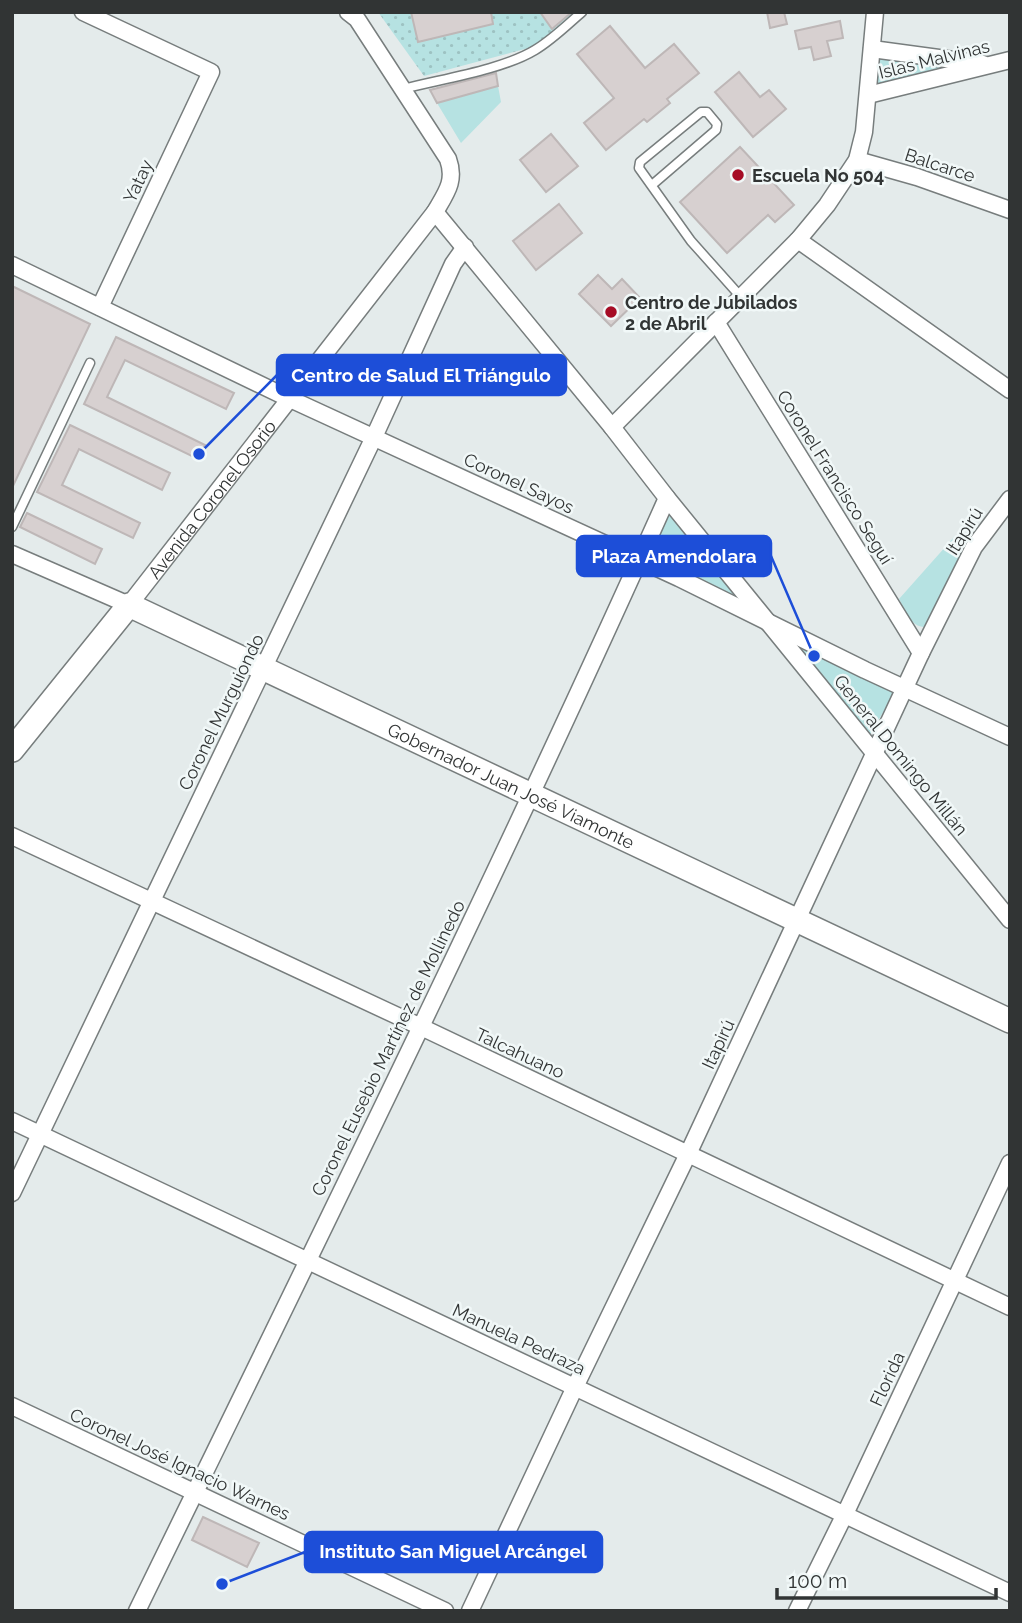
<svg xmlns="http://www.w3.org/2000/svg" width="1022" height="1623" font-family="Raleway,sans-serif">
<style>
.green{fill:#b6e2e2}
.garden{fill:url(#garden-dots)}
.building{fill:#d7d0d0;stroke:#beb7b7;stroke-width:2}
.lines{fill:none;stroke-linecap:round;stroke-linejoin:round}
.lane-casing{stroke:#777d7d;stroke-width:11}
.street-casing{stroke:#777d7d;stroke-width:19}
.secondary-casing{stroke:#777d7d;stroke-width:26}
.lane{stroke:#fff;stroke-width:8}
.street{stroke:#fff;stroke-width:16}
.secondary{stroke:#fff;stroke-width:23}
.poi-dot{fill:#a60c25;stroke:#f1f8f8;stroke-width:2.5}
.labels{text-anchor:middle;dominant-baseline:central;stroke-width:5;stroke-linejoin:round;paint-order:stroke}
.street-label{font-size:18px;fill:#313434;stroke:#f1f8f8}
.poi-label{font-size:18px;font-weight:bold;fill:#313434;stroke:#f1f8f8;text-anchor:start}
.leader{fill:none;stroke:#1d4ed8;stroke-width:2.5}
.callout-dot{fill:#1d4ed8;stroke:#f1f8f8;stroke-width:2.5}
.callout{fill:#1d4ed8;stroke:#1d4ed8;stroke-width:2.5}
.callout-label{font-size:19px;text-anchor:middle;font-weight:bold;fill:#fff}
</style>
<defs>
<pattern id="garden-dots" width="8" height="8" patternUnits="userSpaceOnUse" patternTransform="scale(1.75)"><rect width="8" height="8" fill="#b6e2e2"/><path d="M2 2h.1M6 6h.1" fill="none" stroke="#9dc2c2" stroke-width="1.8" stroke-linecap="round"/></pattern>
</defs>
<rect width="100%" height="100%" fill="#e4ebeb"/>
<path class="green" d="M872,49l121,16 -125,30z
M498,86l3,16 -40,41 -24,-40z
M667,498l99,123 129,71 -27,46 -102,-117 -127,-62z
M955,536l12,13 -41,78c-15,1 -20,-16 -27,-28z"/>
<path class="garden" d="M378,12h200l-27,30 -127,34z"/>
<path class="building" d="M411,12h80l2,12 -75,18z
M540,12h32l-20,17z
M767,12h17l3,12 -17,4z
M840,21l3,17 -16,3 4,15 -17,4 -3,-13 -12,2 -4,-18z
M610,26l35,42 29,-24 25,29 -32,26 3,4 -23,19 -3,-3 -38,31 -22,-27 30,-25 -37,-44z
M739,72l21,25 9,-7 17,19 -33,28 -38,-45z
M496,73l2,13 -61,17 -7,-13z
M551,134l27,32 -32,26 -26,-32z
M740,147l54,58 -19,17 -7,-7 -41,38 -47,-51z
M559,204l23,29 -46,37 -23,-29z
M598,275l14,14 10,-10 18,19 -29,28 -32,-32z
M12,286l78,38 -78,164z
M116,337l118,56 -8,16 -101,-49 -18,37 98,48 -7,14 -114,-55z
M70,425l100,48 -8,17 -83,-41 -17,36 78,38 -7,15 -96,-46z
M27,513l75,36 -7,15 -75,-37z
M203,1517l56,26 -12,24 -55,-27z"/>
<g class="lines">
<defs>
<path id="lane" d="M403,89c38,-10 99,-19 132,-39 17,-10 32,-25 47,-38
M652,185l64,-55 1,-6 -10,-12h-6l-61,50 -1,6 52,73 50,56
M12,527l78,-164"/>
<g id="street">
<path d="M83,12l128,60 -111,235"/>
<path d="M872,49l111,15"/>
<path d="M868,95l142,-35"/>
<path d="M857,160l60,17 93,33"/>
<path d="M435,212l177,215 55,71 343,422"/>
<path d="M798,240l212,150"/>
<path d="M12,265l276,133 391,180 186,92 145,67"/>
<path d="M716,322l205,331"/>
<path d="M612,427l186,-187 29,-35 30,-45 7,-28 11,-120"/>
<path id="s1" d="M12,554l117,51 306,-393c11,-19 21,-31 13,-53l-91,-140 -9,-7"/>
<path d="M12,836l407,190 591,281"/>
<path d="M12,1121l998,472"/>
<path d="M12,1193l362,-756 79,-173 12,-17"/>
<path d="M12,1406l433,205"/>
<path d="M137,1611c180,-369 362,-738 530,-1113"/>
<path d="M470,1611l105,-224 113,-233 233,-501 53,-106 36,-48"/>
<path d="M797,1611l48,-97 165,-351"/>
</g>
<g id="secondary">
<path id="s2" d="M12,750l117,-145 881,416"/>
</g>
</defs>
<use href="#lane" class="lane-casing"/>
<use href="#street" class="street-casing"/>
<use href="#secondary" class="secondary-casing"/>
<use href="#lane" class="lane"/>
<use href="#street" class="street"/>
<use href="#secondary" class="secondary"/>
</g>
<g class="poi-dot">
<circle cx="738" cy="175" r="7"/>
<circle cx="611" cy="312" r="7"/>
</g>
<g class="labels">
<g class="street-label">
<text transform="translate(934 59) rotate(-14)">Islas Malvinas</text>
<text transform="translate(940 165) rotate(18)">Balcarce</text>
<text transform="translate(138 181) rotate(-65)">Yatay</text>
<text transform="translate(835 477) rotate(58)">Coronel Francisco Seguí</text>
<text transform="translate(519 483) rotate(25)">Coronel Sayos</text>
<text stroke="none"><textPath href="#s1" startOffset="262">Avenida Coronel Osorio</textPath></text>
<text transform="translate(964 531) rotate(-58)">Itapirú</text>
<text transform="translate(221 712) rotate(-64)">Coronel Murguiondo</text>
<text transform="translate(901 755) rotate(51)">General Domingo Millán</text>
<text stroke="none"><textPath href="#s2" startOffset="609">Gobernador Juan José Viamonte</textPath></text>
<text transform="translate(718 1044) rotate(-65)">Itapirú</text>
<text transform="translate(388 1048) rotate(-64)">Coronel Eusebio Martínez de Mollinedo</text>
<text transform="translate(520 1053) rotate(25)">Talcahuano</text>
<text transform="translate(519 1339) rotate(25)">Manuela Pedraza</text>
<text transform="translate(887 1379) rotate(-65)">Florida</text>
<text transform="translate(180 1464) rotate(25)">Coronel José Ignacio Warnes</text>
</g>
<g class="poi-label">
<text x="752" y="175">Escuela No 504</text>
<text x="625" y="302">Centro de Jubilados<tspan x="625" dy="21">2 de Abril</tspan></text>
</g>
</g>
<path class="leader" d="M199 454L277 375M814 656L771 556M222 1584L305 1552"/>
<g class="callout-dot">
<circle cx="199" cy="454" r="7"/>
<circle cx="814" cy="656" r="7"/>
<circle cx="222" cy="1584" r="7"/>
</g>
<g class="callout">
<rect x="277" y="355" width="289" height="40" rx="7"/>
<rect x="577" y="536" width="194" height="40" rx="7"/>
<rect x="305" y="1532" width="297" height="40" rx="7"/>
</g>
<g class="callout-label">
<text x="421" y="382">Centro de Salud El Triángulo</text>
<text x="674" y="563">Plaza Amendolara</text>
<text x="453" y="1558">Instituto San Miguel Arcángel</text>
</g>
<rect width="1022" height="1623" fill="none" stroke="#313434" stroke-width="28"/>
<path d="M777 1588v10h219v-10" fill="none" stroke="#313434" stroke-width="3.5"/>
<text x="788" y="1588" font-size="21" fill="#313434" stroke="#f1f8f8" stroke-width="5" paint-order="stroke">100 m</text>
</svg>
